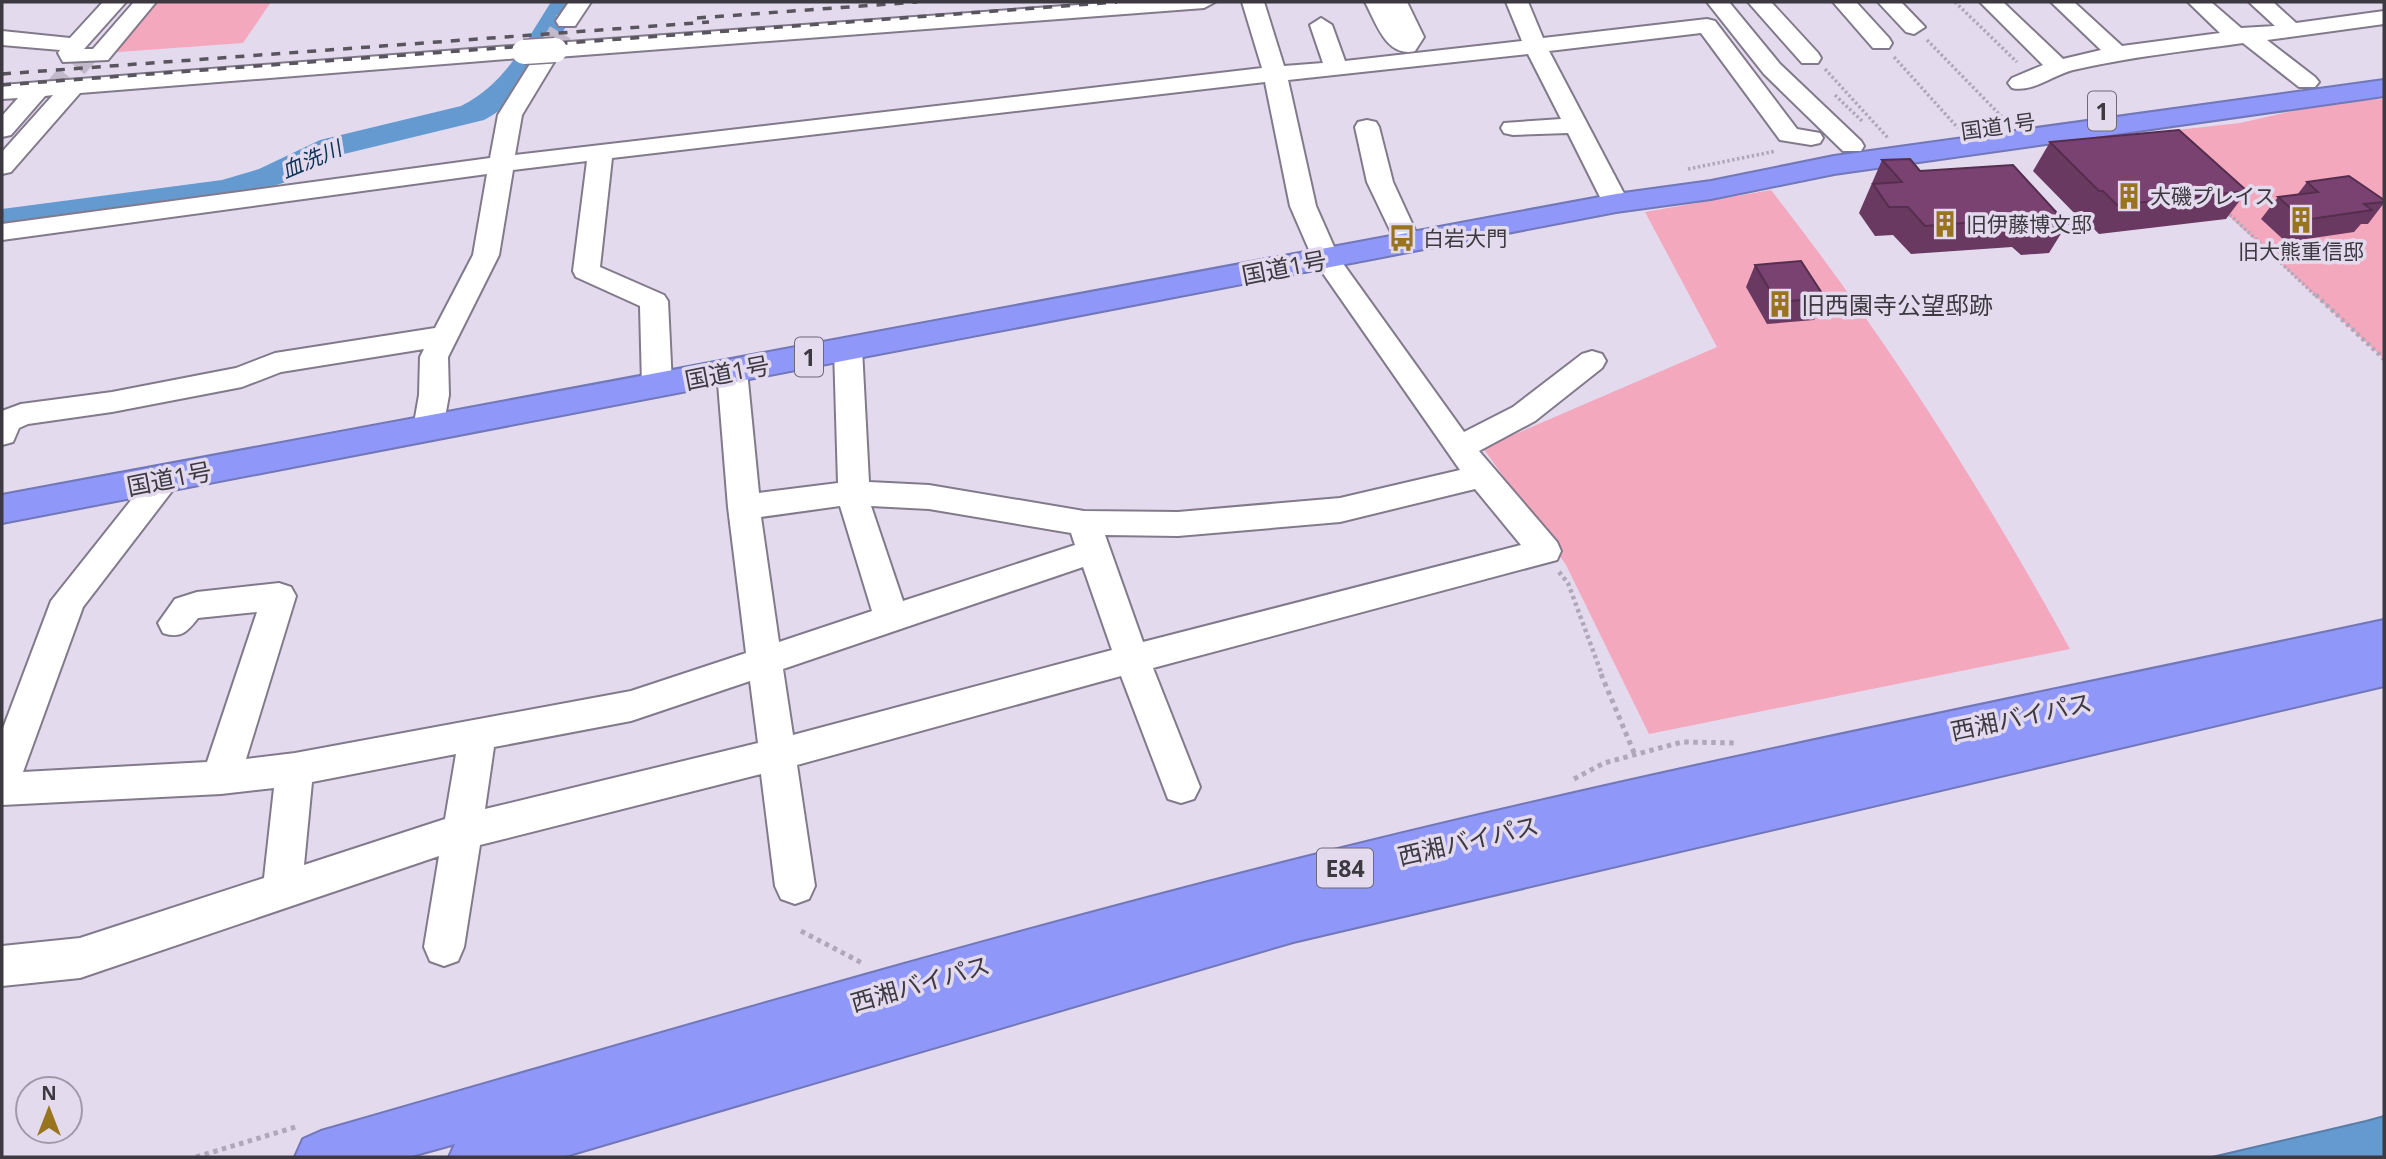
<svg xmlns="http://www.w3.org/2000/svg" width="2386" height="1159" font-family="'Open Sans','Noto Sans JP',sans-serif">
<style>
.green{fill:#f4a8be}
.water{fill:#659ad1;stroke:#597da6;stroke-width:2}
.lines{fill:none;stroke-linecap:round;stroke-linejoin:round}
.river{fill:#659ad1;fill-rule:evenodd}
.minor-tunnel{stroke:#c2bacb;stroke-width:24;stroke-dasharray:24 12;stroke-linecap:butt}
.minor-casing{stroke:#827a8b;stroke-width:4}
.highway-casing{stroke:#7277b8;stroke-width:4}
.path-far2{stroke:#afa8b8;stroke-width:3.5;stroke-dasharray:2.5 2.5;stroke-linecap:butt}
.path-far1{stroke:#afa8b8;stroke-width:4.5;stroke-dasharray:3.5 3.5;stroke-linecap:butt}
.path{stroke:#afa8b8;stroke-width:5;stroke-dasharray:4.5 4.5;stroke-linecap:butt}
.minor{fill:#fff;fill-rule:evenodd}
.highway{fill:#8f98f9;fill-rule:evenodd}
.rail{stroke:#59555e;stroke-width:3.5;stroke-dasharray:9 9;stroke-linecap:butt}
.minor-bridge-casing{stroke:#827a8b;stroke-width:27;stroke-linecap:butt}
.minor-bridge{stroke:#fff;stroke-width:24}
.wall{fill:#693961}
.building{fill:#7a4271;stroke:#552e4f;stroke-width:2}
.labels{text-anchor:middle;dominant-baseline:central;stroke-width:7;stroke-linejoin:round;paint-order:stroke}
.far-street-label{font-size:21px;fill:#3c3940;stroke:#e3daee}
.far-water-label{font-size:21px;font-style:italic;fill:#0b3357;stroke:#e3daee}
.far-poi-label{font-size:21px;fill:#3c3940;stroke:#e3daee;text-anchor:start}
.shield{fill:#e3daee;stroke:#6e6974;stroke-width:2}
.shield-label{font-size:23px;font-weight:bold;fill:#3c3940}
.street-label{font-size:24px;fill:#3c3940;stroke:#e3daee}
.poi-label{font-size:24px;fill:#3c3940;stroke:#e3daee;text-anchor:start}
</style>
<rect width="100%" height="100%" fill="#e3daee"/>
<path class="green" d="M149,2h122l-28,41 -138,10z
M2384,99v260l-244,-225 100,-11 97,-22z
M1771,190c113,144 211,299 299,459l-421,85 -83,-169 -83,-117 234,-101 -72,-135z"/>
<path class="water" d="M2384,1116v41h-172l154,-36z"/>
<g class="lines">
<path class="river" d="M551,2h30c-28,44 -49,93 -97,118l-140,34 -61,29 -57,17 -224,31v-22l220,-29 37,-11 61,-29 141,-34c45,-22 64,-64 90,-104z"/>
<path class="minor-tunnel" d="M548,53l19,-32
M52,94l35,-41"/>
<defs>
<path id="minor" d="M103,2h23l-42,47h9l41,-47h22l-48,58 -45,2 -5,-9 2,-3 -58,-5v-14l68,7z
M569,2h22l-16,24h-16l-3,-5z
M1120,2h95l-11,6 -647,49 -35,58 -7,40 747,-87 -20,-66h22l20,64 39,-3 -13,-38 11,-7 11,7 13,36 177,-20 -16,-39h22l15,36 164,-19 8,2 82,108 23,4 3,5 -3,5 -9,2 -31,-5 -79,-107 -152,18 80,152 -4,5h-18l-4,-5 -35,-70 -55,2 -9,-2 -3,-5 3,-5 57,-4 -33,-65 -240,26 28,126 23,52 125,174 49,-25 69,-53 10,-3 10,3 4,7 -4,7 -67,53 -56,30 78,91 4,9 -4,9 -404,108 47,119 -6,12 -13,4 -13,-4 -47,-123 -324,89 18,121 -6,13 -14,5 -14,-5 -6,-13 -14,-112 -281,71 -16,102 -6,14 -14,5 -14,-5 -6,-14 15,-91 -359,122 -78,8v-40l78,-8 184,-60 10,-90 -53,6 -219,11v-74l49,-130 104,-131 11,-3 11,3 5,8 -99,129 -60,165 184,-10 50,-150 -59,6c-11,14 -17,21 -35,15l-5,-10 17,-24 22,-7 82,-9 12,4 5,9 -50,163 49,-6 336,-62 115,-38 -18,-146 -11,-136 5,-7 10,-3 10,3 5,7 12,122 79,-10 -4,-134 4,-7 10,-3 10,3 4,7 7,133 60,3 155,26 94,1 162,-14 120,-28 -147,-211 -23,-53 -25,-124 -653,76 -12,109 64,28 4,6 4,84 -5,7 -10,3 -10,-3 -5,-7 -2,-79 -64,-29 -3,-6 14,-110 -74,9 -14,85 -51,102 1,38 -6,34 -4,8 -11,3 -11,-3 -4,-8 6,-34 1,-38 4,-8 -143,23 -39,15 -130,25 -84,12 -9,4 -6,14 -11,3v-34l19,-7 91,-12 124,-24 39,-15 160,-25 38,-73 14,-81 -485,66v-16l488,-66 8,-43 42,-67 15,-5zM1475,489l46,56 -378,97 -38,-107 73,1 162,-14zM840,506l32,105 -93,31 -18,-125zM871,506l58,3 142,24 4,12 -172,56zM1083,567l29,83 -319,85 -10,-66zM750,681l8,62 -273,66 9,-62 137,-26zM456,754l-11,65 -141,46 8,-83z
M1365,2h42l17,35 -9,14c-29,7 -39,-29 -50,-49z
M1707,2h22l51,62 81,77 3,5 -3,5h-18l-79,-77z
M1748,2h23l47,51 3,5 -3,5h-16z
M1833,2h23l33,36 3,5 -3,5h-16z
M1878,2h23l24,25 -11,7 -8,-2z
M1980,2h23l60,57 38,-9 -50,-48h23l48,44 98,-13 -32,-31h23l30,26 34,-2 -26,-24h24l23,21 88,-12v13l-117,16 48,37 4,5 -4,5h-16l-56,-44c-57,8 -114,14 -170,27 -20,5 -41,23 -61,18l-4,-5 4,-5 31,-13z
M524,45l8,2 3,5 -3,5 -452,36 -69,79 -9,2v-22l51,-57 -8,1 -34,39 -9,2v-21l16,-18 -16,1v-14z
M1367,120l9,2 3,5 14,55 28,61 -4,6h-18l-32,-67 -12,-55 3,-5z"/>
<path id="highway" d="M2384,80v16l-550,78 -123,25 -95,13 -1614,311v-28l1614,-301 95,-13 123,-25z
M2384,620v32l-301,67 301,-67v34l-1091,256 -731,215h-113l6,-13 -47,13h-113l8,-18 18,-8c318,-91 636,-186 957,-267 366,-93 737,-165 1106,-244z"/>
</defs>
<use href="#minor" class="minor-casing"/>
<use href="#highway" class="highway-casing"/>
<path class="path-far2" d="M1955,2l62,60
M1927,40l79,81
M1894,57l64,71
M1825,69l63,69
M1835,95l27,26
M1688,169l88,-18
M2226,211l91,86"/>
<path class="path-far1" d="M2316,295l68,64
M1559,572l9,11 34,92"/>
<path class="path" d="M1601,674l34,81
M1574,779l30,-16 78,-21 55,1
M801,931l61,32
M196,1157l103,-31"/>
<use href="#minor" class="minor"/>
<use href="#highway" class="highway"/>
<path class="rail" d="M697,18l220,-16
M2,74l707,-52
M2,85l1115,-83"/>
<defs>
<path id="minor-bridge" d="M524,52l31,-2"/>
</defs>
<use href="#minor-bridge" class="minor-bridge-casing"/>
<use href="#minor-bridge" class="minor-bridge"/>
</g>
<path class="wall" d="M2050,142l197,49 -21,28 -127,15 -14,-14h-4l-48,-49z
M1882,160l185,64 -18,29 -28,2 -9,-8 -101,7 -18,-19 -18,1 -16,-23z
M2307,182l77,18v3l-16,21h-7l-7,8 -68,10 -25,-23 17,-22 19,-2z
M1755,265l70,33 -11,22 -47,4 -21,-37z"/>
<path class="building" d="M2179,130l68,61 -130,14 -14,-14h-4l-49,-49z
M1910,159l10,12 93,-6 54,59 -29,2 -9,-8 -104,8 -17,-19h-19l-16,-23 29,-2 -20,-22z
M2349,176l35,24v2l-20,2 8,6 -68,10 -26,-23 40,-5 -11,-10z
M1801,261l24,37 -48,4 -22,-37z"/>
<defs>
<symbol id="building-bare" viewBox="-9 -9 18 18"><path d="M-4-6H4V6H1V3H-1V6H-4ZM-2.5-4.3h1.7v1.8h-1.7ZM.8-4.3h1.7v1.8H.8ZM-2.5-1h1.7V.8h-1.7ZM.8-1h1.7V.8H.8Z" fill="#99741f" stroke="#e3daee" stroke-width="2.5" paint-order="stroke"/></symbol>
<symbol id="bus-bare" viewBox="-9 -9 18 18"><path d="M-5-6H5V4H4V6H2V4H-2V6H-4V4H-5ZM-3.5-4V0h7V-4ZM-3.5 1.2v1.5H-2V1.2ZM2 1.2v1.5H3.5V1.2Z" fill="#99741f" stroke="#e3daee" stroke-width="2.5" paint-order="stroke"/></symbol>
</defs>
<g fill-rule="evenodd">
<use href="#building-bare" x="2110" y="177" width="38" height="38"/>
<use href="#building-bare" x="2282" y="201" width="38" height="38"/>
<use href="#building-bare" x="1926" y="205" width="38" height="38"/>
<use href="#bus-bare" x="1383" y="219" width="38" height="38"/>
<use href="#building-bare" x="1761" y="285" width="38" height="38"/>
</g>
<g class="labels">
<g class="far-street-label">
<text transform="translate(1998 126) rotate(-8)">国道1号</text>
</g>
<g class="far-water-label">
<text transform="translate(311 159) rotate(-23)">血洗川</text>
</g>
<g class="far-poi-label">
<text x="2150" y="196">大磯プレイス</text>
<text x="1966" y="224">旧伊藤博文邸</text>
<text x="1423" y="238">白岩大門</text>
<text x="2301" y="251" text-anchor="middle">旧大熊重信邸</text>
</g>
<g class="shield">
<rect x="2088" y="91.5" width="28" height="39" rx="5"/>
<rect x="795" y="337.5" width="28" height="39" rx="5"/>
<rect x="1317" y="848.5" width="56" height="39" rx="5"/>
</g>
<g class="shield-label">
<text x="2102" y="111">1</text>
<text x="809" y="357">1</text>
<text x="1345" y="868">E84</text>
</g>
<g class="street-label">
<text transform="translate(1284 267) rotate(-11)">国道1号</text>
<text transform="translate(727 372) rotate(-11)">国道1号</text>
<text transform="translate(169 478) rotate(-11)">国道1号</text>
<text transform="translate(2021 716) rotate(-12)">西湘バイパス</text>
<text transform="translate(1468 840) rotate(-13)">西湘バイパス</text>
<text transform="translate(920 983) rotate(-16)">西湘バイパス</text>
</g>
<g class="poi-label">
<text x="1801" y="304">旧西園寺公望邸跡</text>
</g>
</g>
<rect width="2386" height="1159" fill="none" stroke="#3c3940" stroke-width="7"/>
<g transform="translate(49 1110)"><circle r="33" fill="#e3daee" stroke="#a09aa8" stroke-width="2"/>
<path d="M0-5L12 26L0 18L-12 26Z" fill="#99741f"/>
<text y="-10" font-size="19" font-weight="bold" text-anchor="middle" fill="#3c3940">N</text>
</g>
</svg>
